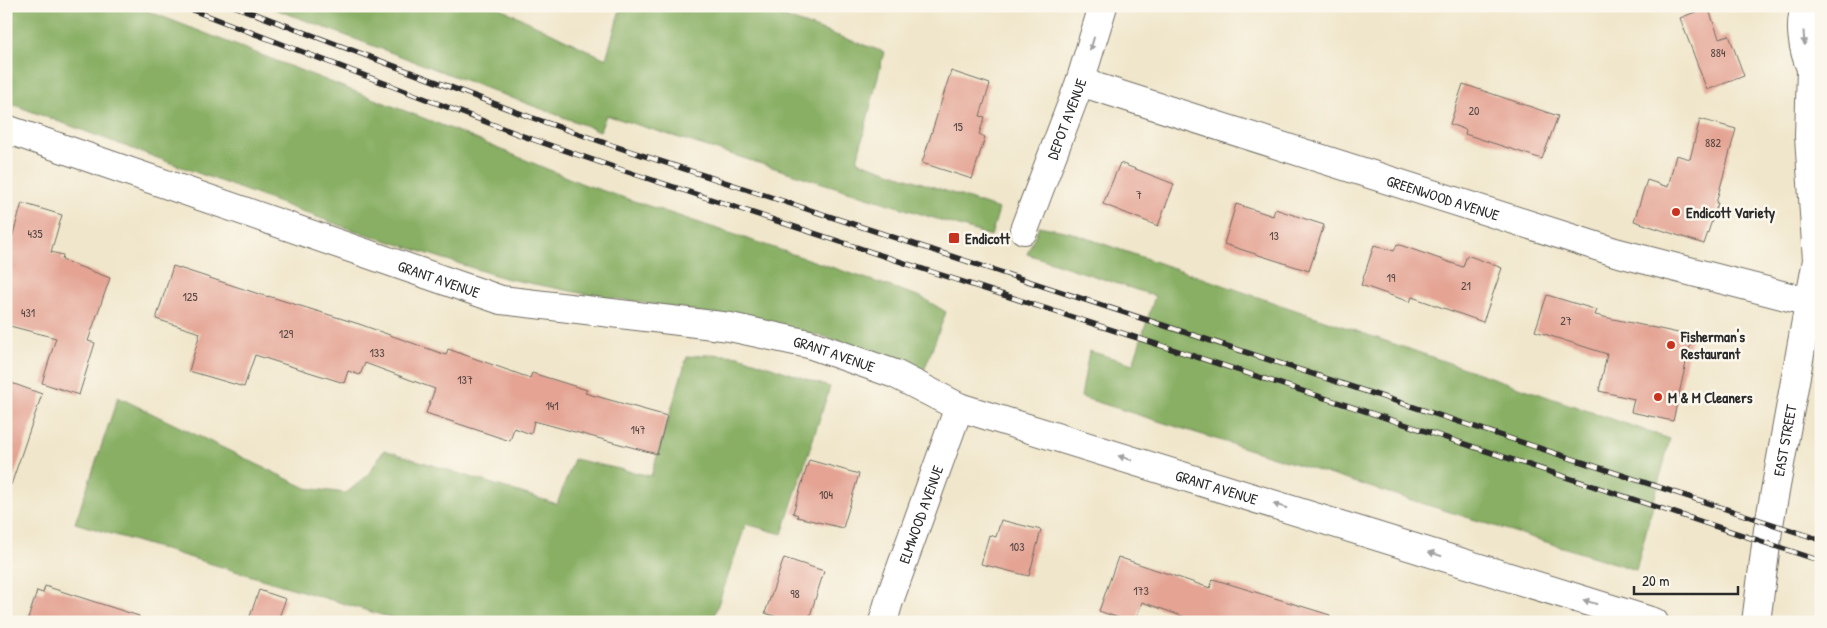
<svg xmlns="http://www.w3.org/2000/svg" width="1827" height="628" font-family="'Patrick Hand',sans-serif">
<style>
.forest{fill:#88af64;stroke:#5a6d48}
.building{fill:#e4a393}
.lines{fill:none;stroke-linecap:round;stroke-linejoin:round}
.street-casing{stroke:#706c63;stroke-width:30}
.secondary-casing{stroke:#706c63;stroke-width:30}
.street{stroke:#fff;stroke-width:28}
.secondary{stroke:#fff;stroke-width:28}
.rail-casing{stroke:#2b2b2b;stroke-width:5.5}
.rail{stroke:#fbf7ec;stroke-width:4;stroke-dasharray:11;stroke-linecap:butt}
.oneway{fill:#a0a0a0}
.poi-dot{fill:#c8321e;stroke:#fbf7ec;stroke-width:2}
.labels{text-anchor:middle;dominant-baseline:central;stroke-width:5;stroke-linejoin:round;paint-order:stroke}
.number-label{font-size:12px;fill:#594945}
.street-label{font-size:15px;fill:#2b2b2b;stroke:#fbf7ec}
.poi-label{font-size:15px;font-weight:bold;fill:#2b2b2b;stroke:#fbf7ec;text-anchor:start}
</style>
<rect width="100%" height="100%" fill="#fbf7ec"/>
<filter id="ink" filterUnits="userSpaceOnUse"><feTurbulence type="fractalNoise" baseFrequency=".02" numOctaves="2"/><feDisplacementMap in="SourceGraphic" scale="10" xChannelSelector="R" yChannelSelector="G"/><feConvolveMatrix kernelMatrix="1 2 1 2 8 2 1 2 1" color-interpolation-filters="sRGB"/></filter>
<filter id="wash" filterUnits="userSpaceOnUse"><feTurbulence type="fractalNoise" baseFrequency=".0096" numOctaves="4" result="noise"/><feDisplacementMap in="SourceGraphic" scale="20" xChannelSelector="R" yChannelSelector="G"/><feGaussianBlur stdDeviation="1.12" result="paint"/><feColorMatrix in="noise" values="0 0 0 0 0 0 0 0 0 0 0 0 0 0 0 0 0 1.4 0 .05"/><feComposite in="paint" operator="in"/></filter>
<g filter="url(#wash)">
<rect width="100%" height="100%" fill="#f0e6cb"/>
<path class="forest" d="M6,6h129l319,124 129,54 338,113 25,15 -25,67 -45,-26 -50,-16 -149,-29 -92,-14 -81,-16 -160,-51 -338,-125z
M267,6h229l110,53 15,-53h132l131,46 -27,109 142,48 -8,27 -385,-121 -6,16z
M1039,226l30,6 601,207 -34,131 -555,-173 8,-46 44,13 22,-68 -128,-42z
M710,354l29,2 91,31 -48,147 -36,-10 -34,98h-307l-330,-99 43,-126 188,91 40,5 21,-17 17,-26 173,54 17,-45 77,17 36,-119z"/>
<g id="blocks">
<path class="building" d="M1708,7l11,31 10,-3 15,41 -37,14 -27,-72z
M951,71l39,13 -10,32 5,1 -6,17 6,3 -13,42 -50,-16z
M1463,84l95,32 -16,43 -77,-25 1,-4 -16,-6z
M1700,119l36,10 -20,74h2l-14,41 -70,-23 13,-41 21,7 8,-32 14,4z
M1120,163l54,21 -16,42 -55,-22z
M22,203l40,12 -11,37 12,3 -1,5 48,18 -22,63 7,2 -16,52 -37,-12 14,-45 -50,-13v-67z
M1236,204l37,12 2,-7 49,16 -15,46 -85,-27z
M1397,244l66,23 4,-12 35,13 -19,54 -71,-25 -2,5 -49,-17 13,-40 20,6z
M173,266l95,31v-1l91,28 87,31 2,-6 82,29 2,-5 55,17 -2,3 82,23 -10,38 -123,-33 -3,13 -17,-6 -4,13 -84,-28 9,-24 -70,-26 -5,12 -12,-4 -4,12 -89,-28 -11,32 -55,-16 11,-38 -44,-14z
M1547,295l50,15 -2,5 97,21 -19,85 -42,-9 3,-13 -35,-8 8,-37 -72,-23z
M6,381l36,13 -31,91 -5,-1z
M809,460l50,14 -16,54 -46,-11 1,-2 -5,-2z
M1001,520l40,10 -12,46 -48,-12 8,-29 7,2z
M1118,557l92,31 3,-9 117,36 -1,7h-130l-57,-20 -7,20h-5l-31,-11z
M784,558l40,13 -16,51h-16l-27,-9z
M45,586l94,30 -1,6h-111l10,-31 6,2z
M259,590l27,9 -9,23h-29z"/>
</g>
</g>
<g filter="url(#ink)">
<use href="#blocks" fill-opacity="0" stroke="#706c63" stroke-width="1"/>
<g class="lines">
<defs>
<g id="street">
<path id="s1" d="M1080,82l535,170 194,50"/>
<path id="s2" d="M6,129l495,171 229,27 79,17 86,30 64,33 695,215"/>
<path id="s3" d="M1024,230l56,-148 23,-76"/>
<path id="s4" d="M883,622l6,-21 70,-194"/>
</g>
<g id="secondary">
<path d="M1806,6c-8,17 -3,45 5,62 2,4 6,8 10,12"/>
<path id="s5" d="M1756,622l12,-92 49,-270 -8,-124 2,-67"/>
</g>
</defs>
<use href="#street" class="street-casing"/>
<use href="#secondary" class="secondary-casing"/>
<use href="#street" class="street"/>
<use href="#secondary" class="secondary"/>
<defs>
<path id="rail" d="M182,6l341,130 102,35 304,100 411,132 481,158
M234,6l296,111 81,28 1210,395"/>
</defs>
<use href="#rail" class="rail-casing"/>
<use href="#rail" class="rail"/>
</g>
<defs><path id="oneway-solid" d="M-6-.8H1V-3.2L6.5 0L1 3.2V.8H-6Z" transform="scale(1.25)"/></defs>
<g class="oneway">
<use href="#oneway-solid" transform="translate(1804 38) rotate(86)"/>
<use href="#oneway-solid" transform="translate(1092 44) rotate(107)"/>
<use href="#oneway-solid" transform="translate(1125 458) rotate(-163)"/>
<use href="#oneway-solid" transform="translate(1280 506) rotate(-163)"/>
<use href="#oneway-solid" transform="translate(1435 554) rotate(-163)"/>
<use href="#oneway-solid" transform="translate(1590 602) rotate(-163)"/>
</g>
</g>
<g class="poi-dot">
<circle cx="1676" cy="212" r="5"/>
<rect x="948" y="232" width="12" height="12" rx="2.5"/>
<circle cx="1671" cy="345" r="5"/>
<circle cx="1658" cy="397" r="5"/>
</g>
<g class="labels">
<g class="number-label">
<text x="1718" y="52">884</text>
<text x="1474" y="110">20</text>
<text x="958" y="126">15</text>
<text x="1713" y="142">882</text>
<text x="1139" y="194">7</text>
<text x="35" y="233">435</text>
<text x="1274" y="235">13</text>
<text x="1391" y="277">19</text>
<text x="1466" y="285">21</text>
<text x="190" y="296">125</text>
<text x="28" y="312">431</text>
<text x="1566" y="320">27</text>
<text x="286" y="333">129</text>
<text x="377" y="352">133</text>
<text x="465" y="379">137</text>
<text x="552" y="405">141</text>
<text x="638" y="429">147</text>
<text x="826" y="494">104</text>
<text x="1017" y="546">103</text>
<text x="1141" y="590">173</text>
<text x="795" y="593">98</text>
</g>
<g class="street-label">
<text stroke="none"><textPath href="#s3" startOffset="119">DEPOT AVENUE</textPath></text>
<text stroke="none"><textPath href="#s1" startOffset="381">GREENWOOD AVENUE</textPath></text>
<text stroke="none"><textPath href="#s2" startOffset="458">GRANT AVENUE</textPath></text>
<text stroke="none"><textPath href="#s2" startOffset="862">GRANT AVENUE</textPath></text>
<text stroke="none"><textPath href="#s5" startOffset="184">EAST STREET</textPath></text>
<text stroke="none"><textPath href="#s2" startOffset="1268">GRANT AVENUE</textPath></text>
<text stroke="none"><textPath href="#s4" startOffset="114">ELMWOOD AVENUE</textPath></text>
</g>
<g class="poi-label">
<text x="1686" y="212">Endicott Variety</text>
<text x="965" y="238">Endicott</text>
<text x="1681" y="336">Fisherman's<tspan x="1681" dy="17">Restaurant</tspan></text>
<text x="1668" y="397">M &amp; M Cleaners</text>
</g>
</g>
<rect width="1827" height="628" fill="none" stroke="#fbf7ec" stroke-width="25"/>
<path d="M1634 586v8h104v-8" fill="none" stroke="#2b2b2b" stroke-width="2.5"/>
<text x="1642" y="586" font-size="15" fill="#2b2b2b" stroke="#fbf7ec" stroke-width="4" paint-order="stroke">20 m</text>
</svg>
